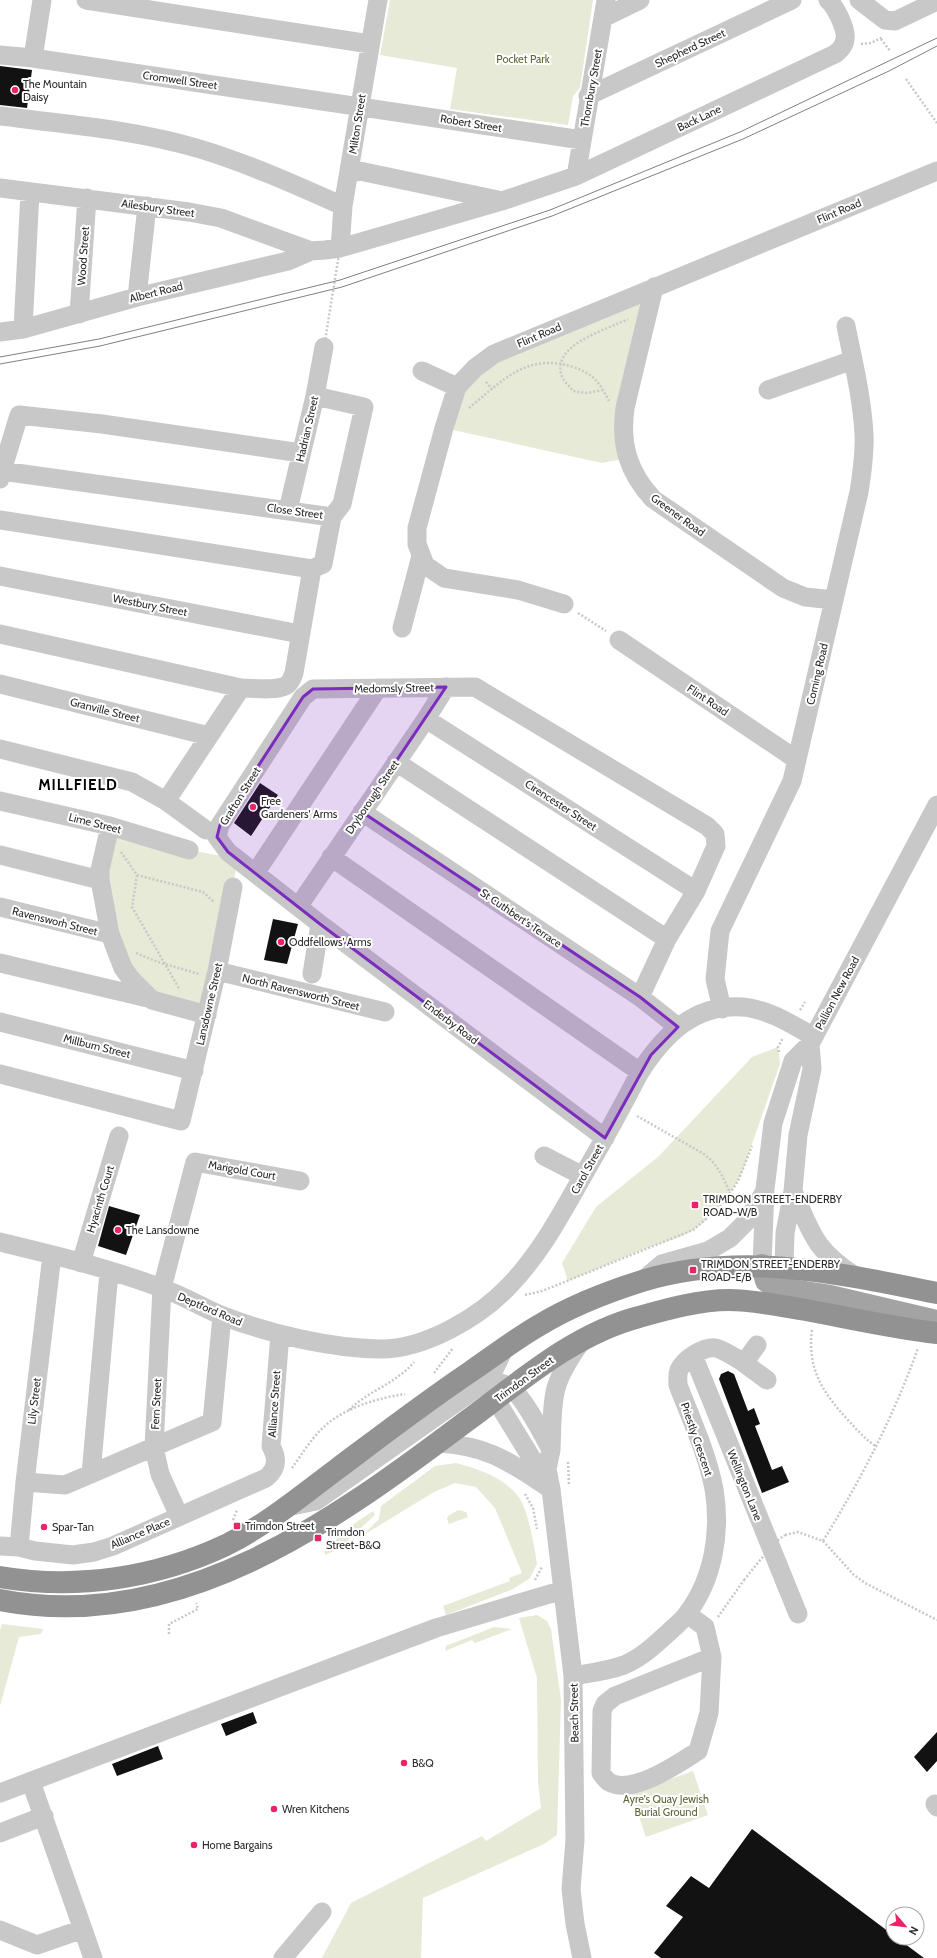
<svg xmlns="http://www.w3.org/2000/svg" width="937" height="1958" font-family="Cabin,sans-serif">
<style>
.green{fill:#e7ead7}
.building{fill:#121212}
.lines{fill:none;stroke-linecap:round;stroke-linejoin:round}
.path{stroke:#c8c8c8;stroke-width:2.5;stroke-dasharray:2 2;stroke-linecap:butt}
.minor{stroke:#c8c8c8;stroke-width:19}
.major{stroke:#a3a3a3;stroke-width:22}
.highway{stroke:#929292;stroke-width:22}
.tram{stroke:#808080;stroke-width:1}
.path-bridge{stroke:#c8c8c8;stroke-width:2.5;stroke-dasharray:2 2;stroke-linecap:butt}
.marked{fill:#7b2cbf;fill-opacity:0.2;stroke:#7b2cbf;stroke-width:3;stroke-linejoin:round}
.poi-dot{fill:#ed226a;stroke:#fff;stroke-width:1.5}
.labels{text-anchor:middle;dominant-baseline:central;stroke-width:4;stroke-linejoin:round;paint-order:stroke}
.street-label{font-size:11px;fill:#2b2b2b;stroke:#fff}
.park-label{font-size:11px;fill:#5c6837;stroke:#fff}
.poi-label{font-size:11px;fill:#2b2b2b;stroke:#fff;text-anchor:start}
.district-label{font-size:15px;font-weight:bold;letter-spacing:1px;fill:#000;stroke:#fff}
</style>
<rect width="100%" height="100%" fill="#fff"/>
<path class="green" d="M390,0h203l-13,88 -7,8 -5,29 -118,-16 7,-41 -77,-13z
M654,287l-29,121 4,50 -27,5 -158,-35 31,-60z
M110,826l79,24 49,9 -31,156 -67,-27 -38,-90z
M778,1047l2,17 -37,106c-12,27 -33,53 -61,66 -11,5 -23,7 -35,12 -26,10 -52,22 -79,33l-6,-18 34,-56 63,-51 93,-99z
M456,1463c23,6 50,15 64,36 8,12 15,50 17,65l-7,14 -17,11 -67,26 -3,-9 67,-25 -1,-3 13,-5 -27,-65 -19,-21 -21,-4 -21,9 -72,44 17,-17 2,-13 54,-40z
M458,1510l8,2 2,5 -19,7 -2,-5 1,-3z
M373,1511l2,4 -36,33 -13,7 -2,-3 21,-22z
M537,1615l10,6 4,8 10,71 -4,135 -13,9 -121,54 -2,60h-99l29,-55 131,-67 4,5 55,-33 -3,-26 -1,-104 -18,-60z
M2,1624l41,5 -2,5 -22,3 -19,69v-76z
M494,1627l18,2 -37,14 -3,-3 -27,11 1,-5z
M693,1771l15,44 -62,22 -15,-44z"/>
<path class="building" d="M0,66l32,4 -5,38 -27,-3z
M260,783l18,12 -27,41 -17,-13z
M273,919l25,5 -11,40 -23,-4z
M109,1206l31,9 -14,40 -28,-9z
M728,1371l6,3 14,37 6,-3 6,16 -5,2 17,44 10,-4 7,16 -27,11 -43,-114 2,-5z
M253,1712l4,11 -31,13 -5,-12z
M937,1732v29l-10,11 -13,-15z
M158,1746l5,13 -46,17 -5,-12z
M752,1829l141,106v3h4l27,20h-263l-7,-5 29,-36 -17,-11 25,-30 18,12z"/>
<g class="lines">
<path class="path" d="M881,39l9,12
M861,44l10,-1 12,-6
M906,79l31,44
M486,382l6,7
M603,390l-16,3 -14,-2c-3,-4 -7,-8 -10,-12 -16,-34 44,-49 65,-60
M469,408c33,-27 58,-56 104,-41 21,7 26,15 36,34
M578,613l28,18
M121,852l16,23 66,17 11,10
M137,875l-5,32 48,83
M136,953l22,9 41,12
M800,1010l5,-8
M779,1052l-1,-5 5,-9
M637,1116l67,38c14,11 19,23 26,39
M719,1208l9,10
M525,1295l17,-4 151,-61 26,-22 11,-15 8,-12 14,-35
M812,1330c-5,39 11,63 36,90 9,10 18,20 29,27
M434,1373l19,-25
M349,1410c19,-19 48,-27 65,-48
M568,1462l1,23
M292,1468c10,-14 21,-32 34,-43 21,-18 52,-27 79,-31
M525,1494l8,14 4,21
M233,1520l4,-10
M785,1535l13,-3 25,9c38,-62 70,-123 95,-193
M823,1541l31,34 11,8 72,37
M535,1580l7,-13
M718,1617l26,-37
M169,1634v-10l29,-15 -2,-6"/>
<path class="minor" d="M86,0l284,44
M859,0l26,20 10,1 42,-20
M603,18l37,-18
M0,55l33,3 549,82
M33,58l9,-58
M588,96l204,-96
M0,116c67,8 135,14 200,33 49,15 96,36 143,57
M350,169l148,31
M576,176l30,-176
M0,188l189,24 32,6 90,33 14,-1 15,-2 162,-47 74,-25 259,-122c15,-11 11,-23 4,-38 -3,-6 -6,-12 -11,-16
M340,248l3,-42 35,-206
M654,287l-29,121c-5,36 3,64 28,91l130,89 22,9 29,3
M137,297l10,-91
M79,314l8,-116
M23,329l7,-137
M0,332l23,-3 114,-32 151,-36 23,-10
M422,371l35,16
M768,390l85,-30
M315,396l49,11 -22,97 -10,13
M2,471l17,-56 83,9 199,29
M0,479l2,-8 330,46 -9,47 -11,5 -18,104c-2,5 -4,11 -9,13 -10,5 -33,2 -44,2l-75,113
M288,510l27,-114 9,-49
M0,520l312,49
M0,576l300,58
M564,604l-46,-14 -74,-12 -19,-13 -8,-21v-16l27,-100 13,-41 18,-19 19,-14 443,-183
M402,628l19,-72
M0,634l241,54
M619,640l178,120
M0,684l209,52
M426,719l270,172
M0,749l132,33 34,19 40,29
M396,762l271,177
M0,801l110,25 79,24
M362,812l278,185 38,30
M110,826l-10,44v10l10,54 13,34 8,11 21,21 55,15
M0,855l100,25
M331,857l309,215
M256,872l122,-184
M0,907l110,27
M298,907l128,-188 20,-32
M0,963l152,36
M217,971l168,41
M312,974l8,-50
M722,1009l-7,-30 5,-48 72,-150 67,-289c3,-19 6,-39 5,-58 -2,-37 -11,-73 -18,-108
M0,1022l194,49
M0,1074l181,47 36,-150 16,-84
M605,1138l-285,-214 -92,-72 -11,-15 3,-12 83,-128 10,-8 162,-2 232,139 8,8 1,12 -20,45 -29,48 -27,58
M544,1156l39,20
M793,1191c19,43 21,58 62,85
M0,1242c54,13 109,26 161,46 22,7 41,20 62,28 47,18 106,32 156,33 44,1 100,-31 130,-63 30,-31 50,-68 71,-105 21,-36 41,-72 60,-109 24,-37 55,-69 103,-65 25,2 50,18 71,30
M81,1263l38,-127
M762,1265l3,-76 8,-66 20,-62 17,-17 127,-239
M642,1281l20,-17 46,-13 22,-13 17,-17 16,-27
M779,1281l5,-15 1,-33 8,-42 5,-56 14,-66 -2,-25
M757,1345l-13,18 23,17
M504,1349l-12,25 -1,18 43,70 13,7
M693,1355l105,259
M438,1443c52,3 71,19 113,46
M551,1450c1,-20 0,-43 5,-62 5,-17 15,-32 25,-46
M91,1474l18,-202
M25,1482l40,3 147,-63 10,-106
M287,1507l29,-6 165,-116c8,-2 17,-4 25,0 15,6 37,50 45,65l-4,19 4,20 22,187 2,164 -4,49 4,35 7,34
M179,1516l-19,-42 -6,-27 8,-159 33,-126 105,19
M0,1546l19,1 16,4 38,4 21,-3 19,-6 153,-68c11,-9 12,-19 5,-32l9,-112
M19,1547l6,-65 27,-227
M687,1614l18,13 7,30 -3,56 -11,38c-19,12 -66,45 -89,31 -3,-2 -6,-6 -8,-9l1,-62 3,-7 10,-8 97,-39
M573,1676c17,-3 35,-5 51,-11 17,-7 31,-20 44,-32 6,-6 14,-12 19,-19 27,-36 34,-83 27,-125 -7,-36 -23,-70 -36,-104 0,-5 -1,-10 1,-15 5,-11 25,-24 37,-22 10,3 20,10 28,15
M31,1782l62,176
M0,1793l436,-165 127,-38
M935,1804l2,3
M0,1833l44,-17
M0,1930l37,15 46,-16
M283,1958l39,-46"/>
<path class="major" d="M762,1265l4,16 11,7 53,8 107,25"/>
<path class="highway" d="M0,1577c77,13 156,1 226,-32 40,-20 75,-49 111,-76 44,-33 87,-66 133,-97 22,-15 44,-32 68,-46 31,-19 69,-34 104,-45 100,-30 196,-8 295,12
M0,1600c178,35 334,-79 468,-180 53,-39 106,-86 171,-103 28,-8 61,-17 90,-17 26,0 51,6 77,10 43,8 87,18 131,23"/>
<path class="tram" d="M0,357l99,-18 241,-59 210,-70 190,-78 197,-94
M0,364l100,-18 242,-59 210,-71 191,-77 146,-68 48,-25"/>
<path class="path-bridge" d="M324,347l16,-99
M744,1580l30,-37 11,-8"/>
</g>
<path class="marked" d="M446,687l-84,125 278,185 38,30 -27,28 -46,83 -285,-214 -92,-72 -11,-15 3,-12 83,-128 10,-8z"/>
<g class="poi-dot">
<circle cx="15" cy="90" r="4"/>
<circle cx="253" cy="807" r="4"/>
<circle cx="281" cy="942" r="4"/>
<rect x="691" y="1201" width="8" height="8" rx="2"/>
<circle cx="118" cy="1230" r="4"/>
<rect x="689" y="1266" width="8" height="8" rx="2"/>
<rect x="233" y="1522" width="8" height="8" rx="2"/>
<circle cx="44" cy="1527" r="4"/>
<rect x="314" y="1534" width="8" height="8" rx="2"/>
<circle cx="404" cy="1763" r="4"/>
<circle cx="274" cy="1809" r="4"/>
<circle cx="194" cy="1845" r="4"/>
</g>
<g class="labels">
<g class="street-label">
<text transform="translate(690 48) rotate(-25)">Shepherd Street</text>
<text transform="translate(180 80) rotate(8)">Cromwell Street</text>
<text transform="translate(591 88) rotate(-80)">Thornbury Street</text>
<text transform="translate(699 118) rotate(-25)">Back Lane</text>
<text transform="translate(471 123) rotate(9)">Robert Street</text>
<text transform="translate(357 124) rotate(-81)">Milton Street</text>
<text transform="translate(158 208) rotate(8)">Ailesbury Street</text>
<text transform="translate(839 211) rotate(-23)">Flint Road</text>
<text transform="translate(83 256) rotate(-86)">Wood Street</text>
<text transform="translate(156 292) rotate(-14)">Albert Road</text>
<text transform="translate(539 335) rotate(-23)">Flint Road</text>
<text transform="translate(307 429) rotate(-77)">Hadrian Street</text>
<text transform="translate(295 511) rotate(8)">Close Street</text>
<text transform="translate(678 515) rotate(36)">Greener Road</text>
<text transform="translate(150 605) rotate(11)">Westbury Street</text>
<text transform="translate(817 674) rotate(-77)">Corning Road</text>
<text transform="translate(394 688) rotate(-1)">Medomsly Street</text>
<text transform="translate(708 700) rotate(34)">Flint Road</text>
<text transform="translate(105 710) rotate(14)">Granville Street</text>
<text transform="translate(240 796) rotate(-58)">Grafton Street</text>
<text transform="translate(372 797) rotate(-56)">Dryborough Street</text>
<text transform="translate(561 805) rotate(33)">Cirencester Street</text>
<text transform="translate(95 823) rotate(14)">Lime Street</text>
<text transform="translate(521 918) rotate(34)">St Cuthbert's Terrace</text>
<text transform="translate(55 921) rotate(14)">Ravensworh Street</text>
<text transform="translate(301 992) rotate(14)">North Ravensworth Street</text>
<text transform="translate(837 993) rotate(-62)">Pallion New Road</text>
<text transform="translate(209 1004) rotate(-77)">Lansdowne Street</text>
<text transform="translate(451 1022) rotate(37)">Enderby Road</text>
<text transform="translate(97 1046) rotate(14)">Millburn Street</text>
<text transform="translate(587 1169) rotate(-61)">Carol Street</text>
<text transform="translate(242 1170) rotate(10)">Marigold Court</text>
<text transform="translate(100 1199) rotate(-73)">Hyacinth Court</text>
<text transform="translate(210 1309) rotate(23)">Deptford Road</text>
<text transform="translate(524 1379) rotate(-36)">Trimdon Street</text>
<text transform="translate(34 1401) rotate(-83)">Lily Street</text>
<text transform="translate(156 1404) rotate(-87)">Fern Street</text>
<text transform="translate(274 1404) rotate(-86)">Alliance Street</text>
<text transform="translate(697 1439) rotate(71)">Priestly Crescent</text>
<text transform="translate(745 1485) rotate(68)">Wellington Lane</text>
<text transform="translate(140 1533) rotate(-23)">Alliance Place</text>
<text transform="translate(574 1713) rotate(-91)">Beach Street</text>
</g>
<g class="park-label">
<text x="523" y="59">Pocket Park</text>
<text x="666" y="1799">Ayre's Quay Jewish<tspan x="666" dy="13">Burial Ground</tspan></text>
</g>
<g class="poi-label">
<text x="23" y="84">The Mountain<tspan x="23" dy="13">Daisy</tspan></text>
<text x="261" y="801">Free<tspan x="261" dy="13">Gardeners' Arms</tspan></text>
<text x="289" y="942">Oddfellows' Arms</text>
<text x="703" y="1199">TRIMDON STREET-ENDERBY<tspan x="703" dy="13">ROAD-W/B</tspan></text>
<text x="126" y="1230">The Lansdowne</text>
<text x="701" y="1264">TRIMDON STREET-ENDERBY<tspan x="701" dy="13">ROAD-E/B</tspan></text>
<text x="245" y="1526">Trimdon Street</text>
<text x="52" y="1527">Spar-Tan</text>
<text x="326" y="1532">Trimdon<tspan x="326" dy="13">Street-B&amp;Q</tspan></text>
<text x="412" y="1763">B&amp;Q</text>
<text x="282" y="1809">Wren Kitchens</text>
<text x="202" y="1845">Home Bargains</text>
</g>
<g class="district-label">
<text x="78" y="785">MILLFIELD</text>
</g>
</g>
<g transform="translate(905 1926) rotate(118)"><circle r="19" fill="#ffffff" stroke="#aaaaaa"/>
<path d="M0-3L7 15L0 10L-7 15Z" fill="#ed226a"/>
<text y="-6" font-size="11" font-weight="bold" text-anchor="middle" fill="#2b2b2b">N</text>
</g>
</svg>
